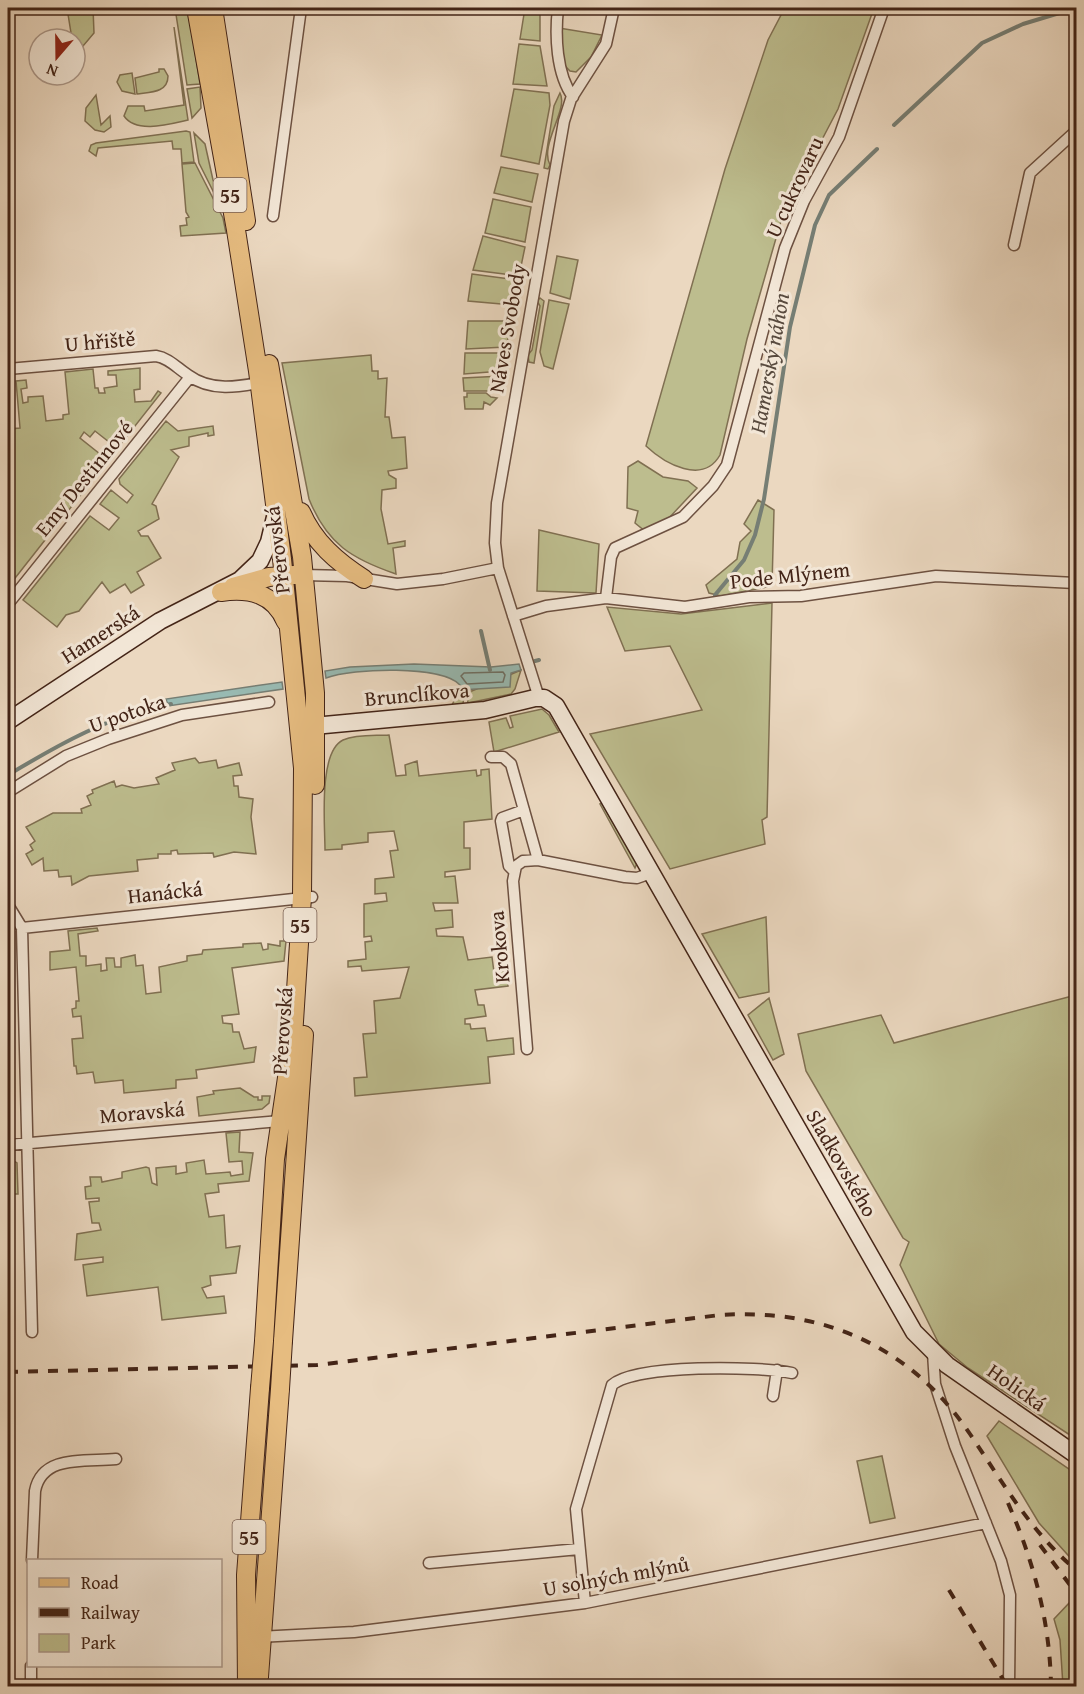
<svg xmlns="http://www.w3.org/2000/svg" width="1084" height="1694" font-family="'Gentium Book Plus',serif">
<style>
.green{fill:#bdbd8e;stroke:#807052;stroke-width:1.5;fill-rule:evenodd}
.water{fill:#98bab2;stroke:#767e74;stroke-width:1.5}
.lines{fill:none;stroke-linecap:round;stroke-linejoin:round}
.shore{stroke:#6e6f64;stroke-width:1.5}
.stream{stroke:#767e74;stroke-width:4}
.street-casing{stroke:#6d5141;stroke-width:13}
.secondary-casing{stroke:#432417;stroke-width:19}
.primary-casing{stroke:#432417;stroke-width:20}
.street{stroke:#f2e6d6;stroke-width:10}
.secondary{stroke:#f2e6d6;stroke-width:16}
.primary{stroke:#e6bc80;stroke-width:18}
.rail{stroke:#432417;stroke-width:4;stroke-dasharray:10 10;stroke-linecap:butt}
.primary-bridge-casing{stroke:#432417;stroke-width:20;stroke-linecap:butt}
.primary-bridge{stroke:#e6bc80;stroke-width:18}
.labels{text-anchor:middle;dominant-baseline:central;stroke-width:6;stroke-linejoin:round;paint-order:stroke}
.shield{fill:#f2e6d6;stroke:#785e50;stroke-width:1.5}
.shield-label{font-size:20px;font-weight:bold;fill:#432417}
.street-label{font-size:21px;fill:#432417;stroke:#f2e6d6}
.water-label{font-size:22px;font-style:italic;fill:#584a3e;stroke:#f2e6d6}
</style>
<rect width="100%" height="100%" fill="#ebd8c0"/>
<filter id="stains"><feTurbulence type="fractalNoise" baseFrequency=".00333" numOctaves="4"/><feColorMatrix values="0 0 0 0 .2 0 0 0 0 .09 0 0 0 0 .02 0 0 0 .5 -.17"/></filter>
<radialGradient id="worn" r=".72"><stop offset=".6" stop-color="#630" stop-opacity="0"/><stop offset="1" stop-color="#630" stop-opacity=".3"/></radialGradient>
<path class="green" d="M67,8h26l1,25 -16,19 -3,-1v-12h-3z
M175,8h13l12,76 -13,1z
M525,8h15v33l-20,-2z
M775,8h99l-36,101 -55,105 -36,125 -27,116c-17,30 -55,9 -74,-9l79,-277 43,-129 13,-25z
M174,27l14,93c-18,4 -52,14 -64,-4l4,-10h16l1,5 39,-6z
M559,28l43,7 -11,22 -15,15 -6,-1 -6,-6z
M519,44l21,2 7,40 -34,-2z
M159,69h5l4,7c0,17 -18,16 -31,18l-2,-16 24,-6z
M132,73l3,21 -13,-3 -5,-9 3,-7z
M200,87l1,21 -9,10 -5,-29z
M514,89l35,4 1,12 -11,59 -38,-8z
M560,93c9,16 -21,52 -10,72l-2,4 -4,-1 10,-62z
M96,95l5,30 9,-9 1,11 -7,5 -9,-2 -10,-9 1,-13z
M186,131l4,1 4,30 -12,1 -1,-14h-8l-1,-8 -74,7 -2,8 -7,-5 2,-6 5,-2z
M194,133l11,11 8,36 14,39 -28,-56z
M195,163l28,55 3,15 -45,3 -1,-10 7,-1 -1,-7 3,-1 -3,-5 -4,-48z
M501,167l37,7 -6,28 -38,-9z
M493,199l38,8 -6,35 -40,-9z
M483,236l42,11 -6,29 -46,-6z
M557,256l21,4 -8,39 -20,-6z
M472,274l46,6 -4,25 -46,-4z
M540,298l4,3 -10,62 -5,-1 -1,-7 4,-5 8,-44 -3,-5z
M549,300l20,4 -16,65 -9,-3 -4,-14z
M509,315l4,1 -7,31 -40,2 2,-28h39z
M465,353h41l-4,18 -38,3z
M371,355l1,16h6v8l9,-1 -2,39h4l3,21 13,-1 2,31 -19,3 1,4 7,4v9l-14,2 -1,19 7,35 17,-3v5l-12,2 3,26c-44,-15 -69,-30 -87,-75l-27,-136z
M140,368v21l-6,1 1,12 16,-1 7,-10 3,2 -153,194v-158l12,-1 -4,-47 10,-1 1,8 -6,1 2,14 5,-1v-5l15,-1 3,25 17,-2v-4l6,-1 -4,-42 28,-3 2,19h3l1,5h6l-1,-5 13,-2 -1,-11h-8v-4zM95,431l19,15 -9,12 -25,-20 4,-6 6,5z
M502,376l-3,15h-35l-1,-13z
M467,393h19l5,4 6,1 -7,7 -6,-3 -1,7h-18l-1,-12h3z
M166,421l12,10 35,-5 1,9 -6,1v-3l-19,4v9l-18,4 8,7 -27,47 4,2 3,13 -21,12 3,5h7l13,22 -24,14 7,13 -13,8 -6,-9 -15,9 -8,-11 -23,29 -13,4 -9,12 -34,-27 67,-84 19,14 10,-12 -19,-14 11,-14 16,13 6,-8 -13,-11 -1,-5z
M638,461l25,16 25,4 9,7 -29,31 -23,12 -10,-8 3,-12 -11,-3 1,-41z
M758,500l16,10 -2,76 -51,10 -12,-3 -3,-8 31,-26 3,-17 11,-11 -7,-7z
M539,530l60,14 -3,49 -59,-2z
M772,603l-5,214 -5,3 3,24 -95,25 -80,-135 112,-24 -32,-64 -45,5 -18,-44 74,7z
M521,670l-6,19 -4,5 -43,9 -1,-8h-3l-1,9 -11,1 8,-15 12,1z
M542,709l7,6 10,17 -65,20 -5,-30 17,-4 4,10 3,-1 -3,-11z
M389,735l7,41 10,-1 -1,-10 12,-4 2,15 57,-6 1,6 4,-1v-5l8,-1 3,50 -28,3v26h6v21l-25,3v5l10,-1 3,27h-25l2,8 17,-1 1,17 -17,2 1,7 26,1 5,23 24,-3 2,15 12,-1 2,15 -33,4 3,15h6l2,11 -21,3v5h5l1,5 14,-1 2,13 26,-3 1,16 -26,3 2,26 -135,13 -1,-18 13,-1 -4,-43 13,-1 -2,-32 26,-3 9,-31 -47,4 -1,-5 -13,1v-6l18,-2 -1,-17 7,-1 -1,-5 -7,1v-33l23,-3 -1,-8 -11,1v-15l19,-2 -4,-26 8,-1 -4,-19 -26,2v9l-26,3v4l-17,1c0,-25 -7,-98 18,-110 14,-6 32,-4 46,-5z
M195,758l4,5 17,-3 2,8 21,-5 3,12 -9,1 1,10h4l1,11 14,2 -2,18 5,37 -22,-2 -20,5 -1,-4 -35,1 -1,-4 -6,1v3h-13v4l-21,2 1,11 -49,5 -17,9 -1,-9 -12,1 -1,-7 -14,1 -1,-13 -11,7 -6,-11 7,-4 -3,-5 5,-4 -9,-14 27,-14h29l-1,-4 10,-4 -4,-9 6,-3 -1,-3 22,-9 2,6 6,-2 12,3 25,-4 -3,-6 19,-8 -3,-7z
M603,803l34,60 -2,5 -35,-64z
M766,917l3,75 -30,6 -37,-64z
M97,928l1,3 -20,3 2,22h6v10l15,-2v7l6,-1 -1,-12h8l1,9h6v-9l14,-3 1,11 7,-1 3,29 15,-2 -2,-25 28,-6v-5l15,-2 1,-4 40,-3v-3l18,-1 2,7 5,-1v-5l12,2v-5h6l-2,20 -52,7 7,46 -17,2 1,7 9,1 1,8h6l5,17 12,-2 -2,15 -58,8 1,8 -21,2v8l-52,5 -1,-13 -28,3 -2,-11 -16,2 -1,-8h-2l-2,-27 11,-1 -2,-22 -8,1 -1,-8 4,-1v-7h3l-3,-34 -26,3v-18l20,-2 -2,-19z
M1076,995v444l-108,-71 -29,-24 -39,-79 9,-23 -6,-4 -97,-167 -8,-37 83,-19 13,28z
M769,998l15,56 -11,6 -25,-45z
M240,1088l14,9h4v3h4v-4h8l-1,7 -7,6 -63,7 -2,-19 17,-3 -1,-3z
M240,1132l-1,20 14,1 -4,28 -31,3 1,8 -14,2 4,23 15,-2 2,33 14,-2 -4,27 -26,3 1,9 -9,3 5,10 17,-2 2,17 -64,7 -4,-33 -71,9 -4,-31 20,-3v-5l-28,3 2,-26 24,-4 -2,-7h-7l-3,-21 10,-1v-3l-13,1 -1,-12 6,-1 -1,-9h11l1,5 20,-4v-6l24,-5 3,1 3,15 5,2 -1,-17 20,-2v8l11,-2 -1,-9 18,-3 2,14 24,-2 1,4 12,-2 -1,-13 -13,1 -3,-29z
M8,1157l9,6 1,31h-10z
M999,1421l77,53v90l-37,-41 -52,-87z
M882,1456l13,62 -25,5 -13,-62z
M1072,1600l4,5v81h-13l-3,-46 -6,-21z"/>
<path class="water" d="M414,664l77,3 28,-3 2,6 -10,3 -1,14 -50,3v-5c-18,-20 -107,-17 -134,-7l-1,-7 25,-4z
M282,682l1,7 -115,17 -2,-7z"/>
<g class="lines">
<path class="shore" d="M503,672l2,3 -2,7 -36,2 -6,-8 3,-3z"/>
<path class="stream" d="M894,125l88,-82 41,-19 53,-16
M715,595l29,-35 11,-25 9,-36 26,-172 25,-102 14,-30 48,-46
M481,631l9,39
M535,661l4,-1
M8,775c50,-30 104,-61 163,-71"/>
<defs>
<path id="street" d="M558,8c-3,27 -2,66 15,89
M273,216l28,-208
M1014,245l16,-72 46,-42
M8,369l148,-13c13,2 21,12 32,19 23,17 50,12 76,7
M303,575l44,1 50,8 46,-5 55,-11
M606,598l5,-41 4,-9 68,-31 30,-31 14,-21 58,-217 19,-47 35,-64 45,-129
M8,604l182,-227
M513,616l33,-10 60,-8 79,9 64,-10 52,-1 135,-20 139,7
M539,698l-41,-130 -3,-25 2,-40 67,-382 7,-22 35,-55 8,-36
M491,757h12l8,7 27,96
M8,792l58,-36 42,-17 74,-24 87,-13
M513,870l-4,-4 -8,-45 1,-3 22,-8
M8,905l14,23 10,404
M22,928l290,-31
M527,1049l-14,-168 3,-15 7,-5 15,-1 87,17 12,1 14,-5
M8,1145l272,-24
M933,1353l2,31 20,62 46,115 9,34 -1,91
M773,1396l4,-26
M32,1560l3,-69c7,-37 51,-29 81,-32
M429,1563l150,-14
M585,1603l-9,-94 36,-124c23,-21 147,-19 180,-12
M258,1637l96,-5 231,-29 401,-80
M31,1686v-20"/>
<path id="secondary" d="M8,721l152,-100 80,-41 20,-19 9,-19 6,-25
M303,727l182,-17 50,-12h9l12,8 358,626 33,33 129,90"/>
<path id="primary" d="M196,8l40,222 22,141 24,188 21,209 -1,129 -9,140 -18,122 -11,182
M213,8l33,213
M269,364l33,193 13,136v92
M301,512c13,30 36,50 63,67
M233,587l36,-10 25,-2
M221,592c28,-4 53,1 65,30
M283,1341l21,-306
M259,1677l21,-288
M247,1686l-1,-111 14,-187"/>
</defs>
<use href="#street" class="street-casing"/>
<use href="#secondary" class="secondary-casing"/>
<use href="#primary" class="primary-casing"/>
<use href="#street" class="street"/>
<use href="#secondary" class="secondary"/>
<use href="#primary" class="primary"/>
<path class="rail" d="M8,1372l309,-7 403,-50c105,-7 191,32 250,119 33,49 61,98 106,136
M1008,1503c26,59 42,119 43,183
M1040,1545l36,48
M949,1590l58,96"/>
<defs>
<path id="primary-bridge" d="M260,1388l4,-47
M280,1389l3,-48"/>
</defs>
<use href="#primary-bridge" class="primary-bridge-casing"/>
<use href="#primary-bridge" class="primary-bridge"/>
</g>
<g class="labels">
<g class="shield">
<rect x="213.5" y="178" width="33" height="34" rx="4.5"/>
<rect x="283.5" y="908" width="33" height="34" rx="4.5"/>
<rect x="232.5" y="1520" width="33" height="34" rx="4.5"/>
</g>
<g class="shield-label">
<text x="230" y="195">55</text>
<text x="300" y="925">55</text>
<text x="249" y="1537">55</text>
</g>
<g class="street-label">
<text transform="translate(794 187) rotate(-65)">U cukrovaru</text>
<text transform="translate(507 328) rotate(-80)">Náves Svobody</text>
<text transform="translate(100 341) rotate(-5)">U hřiště</text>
<text transform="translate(84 478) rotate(-51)">Emy Destinnové</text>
<text transform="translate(277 550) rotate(-97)">Přerovská</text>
<text transform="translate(790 575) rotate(-6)">Pode Mlýnem</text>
<text transform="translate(100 634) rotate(-33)">Hamerská</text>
<text transform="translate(417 694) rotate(-5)">Brunclíkova</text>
<text transform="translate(127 713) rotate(-19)">U potoka</text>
<text transform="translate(165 892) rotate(-6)">Hanácká</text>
<text transform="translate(499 947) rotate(-95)">Krokova</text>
<text transform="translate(282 1031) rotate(-86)">Přerovská</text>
<text transform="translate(142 1112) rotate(-5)">Moravská</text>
<text transform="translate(842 1163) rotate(60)">Sladkovského</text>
<text transform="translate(1017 1387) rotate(35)">Holická</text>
<text transform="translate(616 1576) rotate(-10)">U solných mlýnů</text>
</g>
<g class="water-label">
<text transform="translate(769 363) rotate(-80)">Hamerský náhon</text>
</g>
</g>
<rect width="1084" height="1694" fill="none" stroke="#ebd8c0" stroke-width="30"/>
<rect x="9" y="9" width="1066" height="1676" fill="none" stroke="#432417" stroke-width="3"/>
<rect x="15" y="15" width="1054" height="1664" fill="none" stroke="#432417" stroke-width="1.5"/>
<rect x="27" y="1559" width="195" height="108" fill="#f2e6d6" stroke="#ac988a" stroke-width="1.5"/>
<rect x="39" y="1578" width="30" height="9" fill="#e6bc80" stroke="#ac988a" stroke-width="1.5"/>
<text x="81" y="1589" font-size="18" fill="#432417">Road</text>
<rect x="39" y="1608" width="30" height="9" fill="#432417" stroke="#ac988a" stroke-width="1.5"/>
<text x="81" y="1619" font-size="18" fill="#432417">Railway</text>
<rect x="39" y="1634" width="30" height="18" fill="#bdbd8e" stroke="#ac988a" stroke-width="1.5"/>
<text x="81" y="1649" font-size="18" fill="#432417">Park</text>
<g transform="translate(57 57) rotate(200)"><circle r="28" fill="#f2e6d6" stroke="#ac988a" stroke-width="1.5"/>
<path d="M0-4.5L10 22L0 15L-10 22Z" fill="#8f2418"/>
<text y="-9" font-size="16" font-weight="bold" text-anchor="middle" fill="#432417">N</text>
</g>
<rect width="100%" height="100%" filter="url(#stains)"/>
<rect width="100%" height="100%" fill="url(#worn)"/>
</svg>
